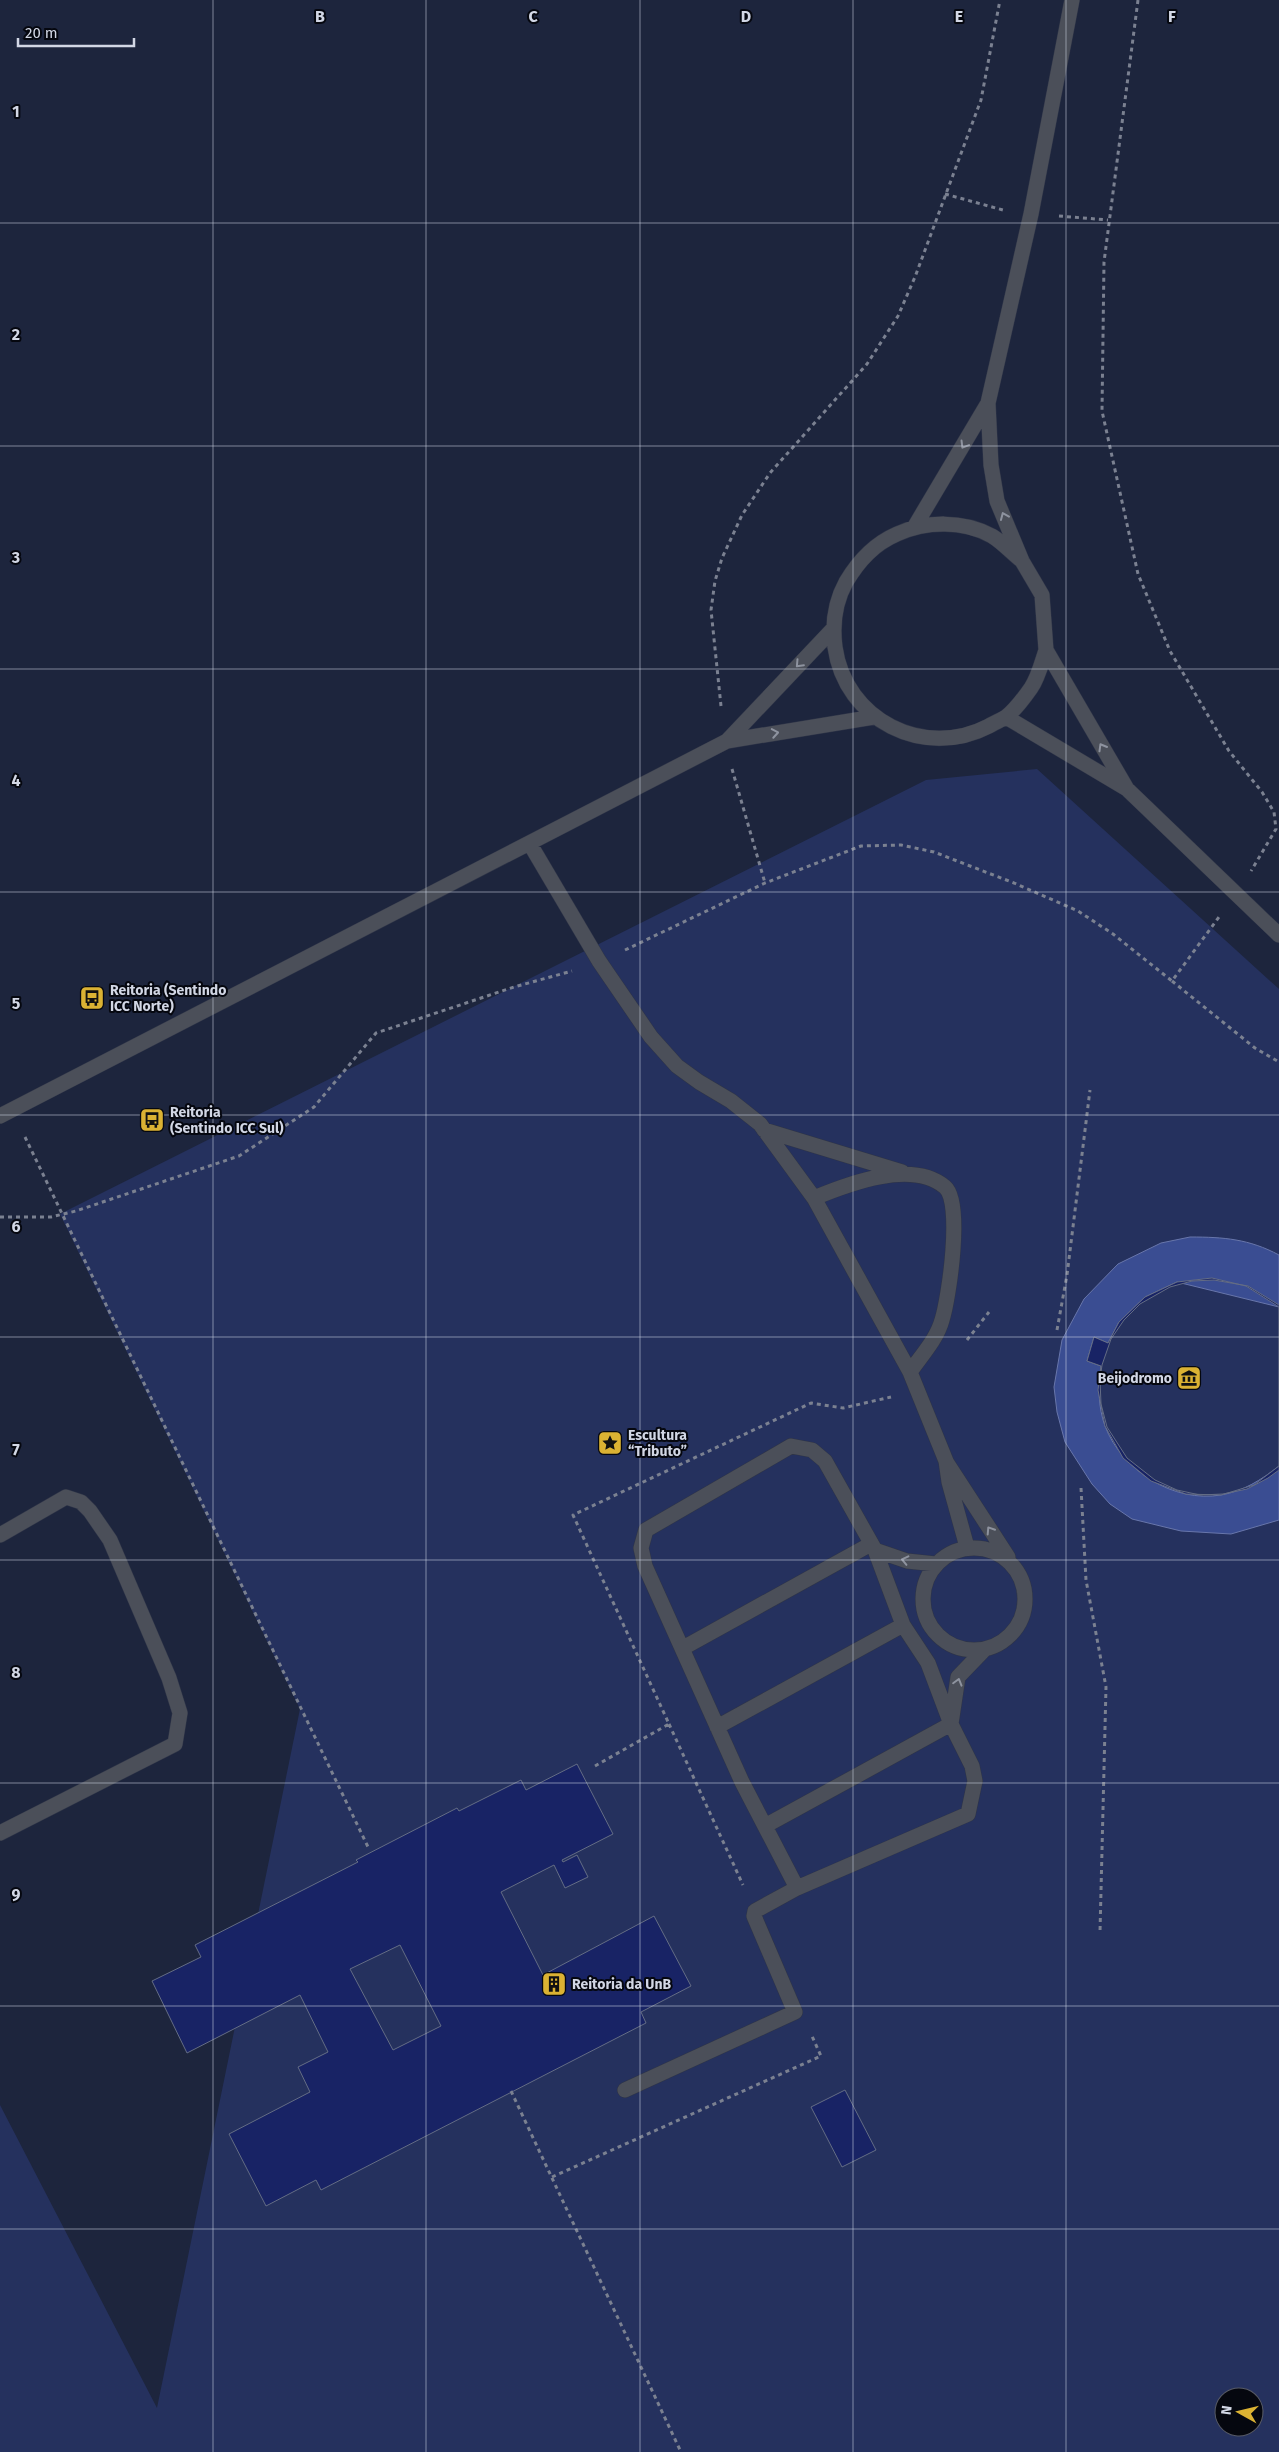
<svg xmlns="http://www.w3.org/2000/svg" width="1279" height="2452" font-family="'Fira Sans',sans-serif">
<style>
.built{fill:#1d253d;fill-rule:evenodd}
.green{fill:#25315e;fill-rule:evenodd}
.water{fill:#3a4d92;stroke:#6876ab}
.building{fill:#182365;stroke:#646d85;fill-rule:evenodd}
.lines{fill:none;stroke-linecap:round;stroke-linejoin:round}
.minor-casing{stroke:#2f3548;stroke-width:16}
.path{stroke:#7b8191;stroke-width:3;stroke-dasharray:4 4;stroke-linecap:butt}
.minor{stroke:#4b4f59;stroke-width:15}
.oneway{stroke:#8e939f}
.grid{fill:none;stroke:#d2d7e5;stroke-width:1;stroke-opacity:0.55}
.labels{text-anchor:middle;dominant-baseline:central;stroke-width:4;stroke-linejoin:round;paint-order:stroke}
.poi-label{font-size:14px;font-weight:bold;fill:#d2d7e5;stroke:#05070f;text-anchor:start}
.grid-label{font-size:16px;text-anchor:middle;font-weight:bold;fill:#d2d7e5;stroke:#05070f;stroke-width:4;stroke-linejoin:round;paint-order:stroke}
</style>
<rect width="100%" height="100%" fill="#151b2f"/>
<path class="built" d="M0,0h1279v2452h-1279zM1224,2397h30v30h-30z"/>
<path class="green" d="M1037,769l242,220v1463h-1279v-347l157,303 143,-699 -240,-495 866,-434zM1224,2397h30v30h-30z"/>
<path class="water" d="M1190,1237c34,0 59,2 89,18v52l-102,-25 -32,15 -26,25 -11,21 -14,-6 -7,24 14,5c-3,20 -3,41 4,60 17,45 69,77 116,69 23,-4 40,-15 58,-29v54l-48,14 -50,-3 -49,-12 -22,-15 -18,-20 -27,-42 -8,-30 -3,-25 8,-47 22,-41 34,-35 43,-21z"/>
<path class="building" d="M1212,1278l34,8 33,21v159l-25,19 -33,10 -35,-1 -35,-13 -28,-23 -18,-32 -7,-36 3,-24 -14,-5 7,-24 14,6 11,-21 26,-25 32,-15z
M1214,1280l34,6 31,19v165l-11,8 -21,11 -24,5 -23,1 -23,-5 -22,-10 -28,-22 -20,-31 -6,-23 -1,-24 2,-15 9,-26 13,-19 16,-16 30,-17 22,-6z
M577,1764l36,70 -51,26 1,2 14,-7 11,22 -23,11 -11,-23 -53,27 42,83 111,-59 37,70 -50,26 5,11 -325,167 -5,-10 -50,26 -37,-72 81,-42 -12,-25 30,-15 -28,-57 -113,58 -35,-72 49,-24 -6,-12 163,-83 -2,-2 101,-52 2,3 62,-31 5,10zM400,1945l41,81 -48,24 -43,-81z
M845,2090l31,60 -34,17 -31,-60z"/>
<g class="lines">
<defs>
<path id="minor" d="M1072,0l-41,214 -43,189 3,62 6,36 25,60 20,34 4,55 81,139
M915,526l73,-123
M1021,560c-9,-7 -19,-18 -29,-24 -29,-16 -66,-15 -95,-2 -23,10 -38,26 -51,48 -11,20 -14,42 -11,65 10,73 89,113 154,79 5,-3 12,-6 17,-9 9,-7 18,-19 25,-29 7,-10 11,-26 15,-38
M1006,717l121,72 152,146
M727,741l106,-112
M530,844l69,117 52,76 26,29 22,16 32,19 29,23 54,74 96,174 36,89 3,21 18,65
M0,1116l727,-375 147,-24
M764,1130l138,42
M814,1198c34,-14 98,-39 131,-11 18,15 4,111 -3,133 -5,19 -21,36 -32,52
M791,1446l21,4 13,11 50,89 28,75 25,38 23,61 21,42 3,15 -7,33 -171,74 -55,-106 -97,-216 -4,-18 5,-18z
M947,1463l61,94
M0,1535l66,-38 15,5 9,9 20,29 59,138 11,35 -5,31 -175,89
M923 1599a51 51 0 1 1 102 0a51 51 0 1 1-102 0Z
M875,1550l32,11 29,3
M683,1648l188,-104
M717,1727l186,-102
M765,1826l186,-102 7,-47 26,-27
M625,2090l170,-78 -41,-96 1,-5 42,-23"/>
</defs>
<use href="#minor" class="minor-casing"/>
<path class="path" d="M1138,0l-34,262 -2,149 36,163 32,77 59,100 33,41 12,20 2,17 -25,42
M945,194l58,16
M1059,216l49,4
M721,706l-10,-96 4,-29 7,-23 20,-43 28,-42 97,-109 31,-48 17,-39 66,-177 19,-100
M732,769l33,114
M625,950l140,-67 96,-37 40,-1 33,7 80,31 64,28 35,23 59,47 47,-64
M1172,981l83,67 24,14
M25,1137l344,712
M0,1217h51l25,-6 163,-55 75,-49 62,-74 138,-46 58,-16
M1057,1330l10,-55 23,-185
M967,1340l22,-28
M1081,1488l5,92 20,107 -6,245
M669,1724l74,161
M595,1766l74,-42 -96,-209 238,-112 32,5 48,-11
M511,2091l170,361
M552,2177l269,-121 -10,-22"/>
<use href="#minor" class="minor"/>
</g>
<defs><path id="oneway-chevron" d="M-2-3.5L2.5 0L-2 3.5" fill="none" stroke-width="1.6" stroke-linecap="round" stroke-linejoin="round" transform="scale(1.25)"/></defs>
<g class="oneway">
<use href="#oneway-chevron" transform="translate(964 445) rotate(121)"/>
<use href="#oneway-chevron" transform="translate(1004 516) rotate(-113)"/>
<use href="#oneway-chevron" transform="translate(799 664) rotate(133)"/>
<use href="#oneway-chevron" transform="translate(775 733) rotate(-10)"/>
<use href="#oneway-chevron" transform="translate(1102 747) rotate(-120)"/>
<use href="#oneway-chevron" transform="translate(990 1530) rotate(-123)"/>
<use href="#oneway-chevron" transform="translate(905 1560) rotate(-167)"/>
<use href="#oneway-chevron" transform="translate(958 1682) rotate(-74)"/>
</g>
<path class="grid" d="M213,0v2452M426,0v2452M640,0v2452M853,0v2452M1066,0v2452M0,223h1279M0,446h1279M0,669h1279M0,892h1279M0,1115h1279M0,1337h1279M0,1560h1279M0,1783h1279M0,2006h1279M0,2229h1279"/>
<defs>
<symbol id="bus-square" viewBox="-11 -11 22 22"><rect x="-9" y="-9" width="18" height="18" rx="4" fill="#dbb233" stroke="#05070f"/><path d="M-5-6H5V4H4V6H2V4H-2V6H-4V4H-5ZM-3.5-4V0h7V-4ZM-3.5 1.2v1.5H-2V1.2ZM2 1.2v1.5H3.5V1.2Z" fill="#111"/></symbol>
<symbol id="museum-square" viewBox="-11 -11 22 22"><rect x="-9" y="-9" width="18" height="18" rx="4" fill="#dbb233" stroke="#05070f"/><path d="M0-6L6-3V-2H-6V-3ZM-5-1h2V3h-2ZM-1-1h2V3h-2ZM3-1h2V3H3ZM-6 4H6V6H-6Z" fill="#111"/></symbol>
<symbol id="sight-square" viewBox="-11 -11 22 22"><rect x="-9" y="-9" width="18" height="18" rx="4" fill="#dbb233" stroke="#05070f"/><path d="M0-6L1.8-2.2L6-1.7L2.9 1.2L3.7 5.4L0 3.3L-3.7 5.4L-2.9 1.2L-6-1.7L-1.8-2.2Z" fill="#111"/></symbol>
<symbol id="building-square" viewBox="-11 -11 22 22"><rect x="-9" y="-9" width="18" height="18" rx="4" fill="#dbb233" stroke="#05070f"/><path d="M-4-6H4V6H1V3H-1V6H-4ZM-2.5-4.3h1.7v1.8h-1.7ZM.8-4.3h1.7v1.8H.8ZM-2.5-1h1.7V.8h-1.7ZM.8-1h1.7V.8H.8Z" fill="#111"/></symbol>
</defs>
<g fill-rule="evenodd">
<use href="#bus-square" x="78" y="984" width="28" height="28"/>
<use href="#bus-square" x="138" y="1106" width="28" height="28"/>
<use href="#museum-square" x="1175" y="1364" width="28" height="28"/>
<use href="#sight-square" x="596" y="1429" width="28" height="28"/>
<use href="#building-square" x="540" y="1970" width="28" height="28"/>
</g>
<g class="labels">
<g class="poi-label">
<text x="110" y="990">Reitoria (Sentindo<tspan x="110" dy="16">ICC Norte)</tspan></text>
<text x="170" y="1112">Reitoria<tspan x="170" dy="16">(Sentindo ICC Sul)</tspan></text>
<text x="1172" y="1378" text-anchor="end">Beijodromo</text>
<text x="628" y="1435">Escultura<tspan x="628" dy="16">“Tributo”</tspan></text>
<text x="572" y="1984">Reitoria da UnB</text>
</g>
</g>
<g class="grid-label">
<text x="320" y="22">B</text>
<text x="533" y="22">C</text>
<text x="746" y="22">D</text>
<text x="959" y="22">E</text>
<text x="1172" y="22">F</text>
<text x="16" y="117">1</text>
<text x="16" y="340">2</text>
<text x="16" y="563">3</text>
<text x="16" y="786">4</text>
<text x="16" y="1009">5</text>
<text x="16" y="1232">6</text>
<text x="16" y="1455">7</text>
<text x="16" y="1678">8</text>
<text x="16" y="1900">9</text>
</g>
<g transform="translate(1239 2412) rotate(278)"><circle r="24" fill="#05070f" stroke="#575a65"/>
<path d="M0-4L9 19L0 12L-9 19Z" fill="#dbb233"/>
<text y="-8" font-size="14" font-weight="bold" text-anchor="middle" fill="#d2d7e5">N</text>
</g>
<path d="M18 38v8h116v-8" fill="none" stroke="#d2d7e5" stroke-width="2.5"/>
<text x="25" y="38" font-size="15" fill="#d2d7e5" stroke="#05070f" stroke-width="4" paint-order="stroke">20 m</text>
</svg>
